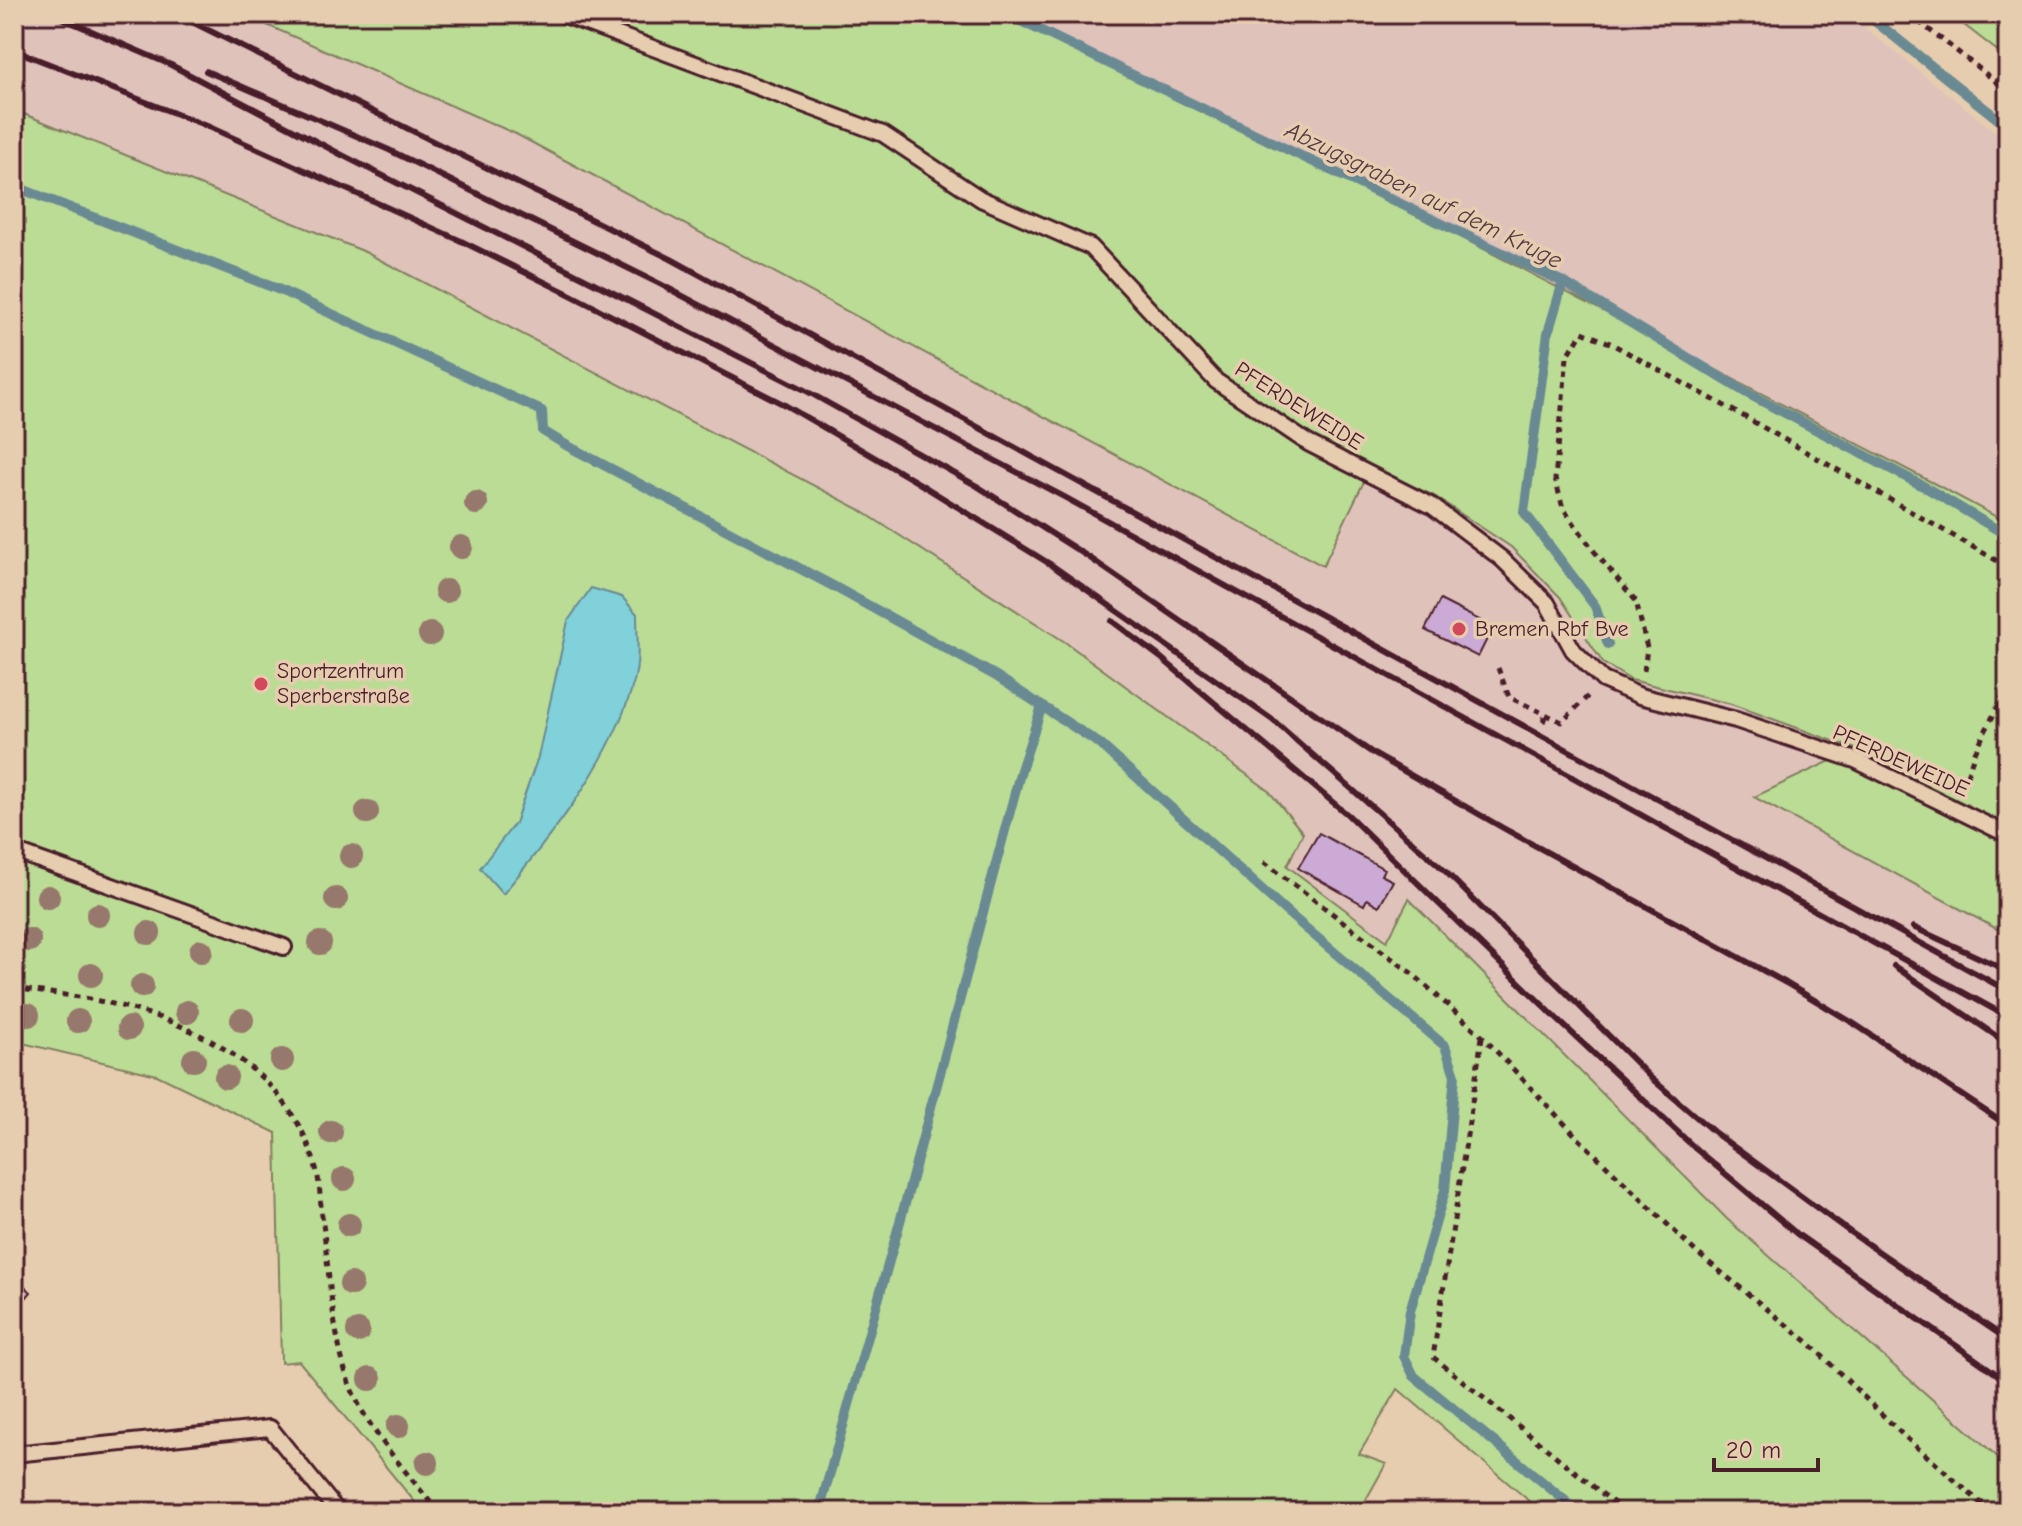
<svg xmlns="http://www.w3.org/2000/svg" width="2022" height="1526" font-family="'Comic Neue',sans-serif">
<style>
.built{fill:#dfc2ba}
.green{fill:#bbdc95;stroke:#827e60;stroke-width:2}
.water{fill:#80d1d9;stroke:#6a8a93;stroke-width:2}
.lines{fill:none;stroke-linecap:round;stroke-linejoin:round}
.stream{stroke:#6a8a93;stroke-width:10}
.building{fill:#cbaad5;stroke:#4a1f2b;stroke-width:2}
.service-casing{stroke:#4a1f2b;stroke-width:20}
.path{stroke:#4a1f2b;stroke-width:5;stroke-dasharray:6 6;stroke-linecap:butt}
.service{stroke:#e7cdaf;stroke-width:14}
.rail{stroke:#4a1f2b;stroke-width:6}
.tree{fill:#97786c}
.poi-dot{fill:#d1495b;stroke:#e7cdaf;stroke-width:3}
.labels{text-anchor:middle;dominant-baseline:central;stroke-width:7;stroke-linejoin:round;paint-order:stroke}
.street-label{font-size:22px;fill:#4a1f2b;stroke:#e7cdaf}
.poi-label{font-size:22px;fill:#4a1f2b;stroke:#e7cdaf;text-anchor:start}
.water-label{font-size:24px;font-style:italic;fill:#523a45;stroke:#e7cdaf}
</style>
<rect width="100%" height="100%" fill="#e7cdaf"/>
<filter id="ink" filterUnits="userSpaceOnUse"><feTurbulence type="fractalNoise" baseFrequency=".0125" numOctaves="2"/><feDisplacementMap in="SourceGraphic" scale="16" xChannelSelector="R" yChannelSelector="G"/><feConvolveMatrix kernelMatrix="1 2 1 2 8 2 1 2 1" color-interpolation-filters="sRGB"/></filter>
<g filter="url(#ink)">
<path class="built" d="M14,14h228l274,120 807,432 48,-99 63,29 77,51 49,50 43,66 28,17 100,24 126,45 -102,49 253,137v531l-281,-247 -318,-319 -22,41 -100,-76 16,-32 -35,-43 -203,-148 -208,-134 -494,-257 -349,-141z
M1016,14h831l161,128v381z"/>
<path class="green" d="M242,14h774l360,179 563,293 69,37v412l-254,-138 102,-48 -125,-45 -100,-24 -28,-17 -43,-66 -49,-50 -77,-51 -63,-29 -48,99 -807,-432z
M1950,14h58v45z
M14,110l349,141 494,257 208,134 203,148 35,43 -16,33 100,75 22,-42 318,320 281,247v46h-466l-144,-123 -39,65 27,10 -27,48h-936l-124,-151 -18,2 -5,-230 -119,-58 -143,-34z"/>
<path class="water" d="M591,588l31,9 15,17c0,21 3,47 -3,67 -22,80 -79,150 -131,213l-23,-26 35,-45 23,-66 30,-136z"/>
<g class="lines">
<path class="stream" d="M1006,14l557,268 -15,51 -24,179 71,94 13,38
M1866,14l142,113
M14,186l266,104 262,121 1,20 23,14 267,141 163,90 104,68 188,169 157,133 10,29 -10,115 -35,121 -6,45 10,20 165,136
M1563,282l182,110 180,95 83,49
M819,1512l89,-319 113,-423 21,-64"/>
</g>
<path class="building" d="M1440,600l53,27 -15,30 -53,-27z
M1319,833l65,36 -3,6 12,6 -14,25 -12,-7 -3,6 -66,-37z
M14,1269l2,9 15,14 -17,20z
M161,1508l35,4h-39z"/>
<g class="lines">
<defs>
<path id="service" d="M562,14l321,120 98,65 110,48 125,134 92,62 124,63 70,53 45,44 26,47 30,30 37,16 96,24 119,40 153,75
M14,851l270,96
M14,1454l256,-26 68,84"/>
</defs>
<use href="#service" class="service-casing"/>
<path class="path" d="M1909,14l99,77
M1498,668l11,29 53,25 26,-26
M1644,671l3,-23 -11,-47 -42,-50 -31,-43 -8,-29 12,-122 15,-25 28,11 135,74 263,150
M1543,722l3,-8
M1963,787l12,-35 33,-66
M1264,862l150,113 68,61 97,103 117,113 113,91 94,92 88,77
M14,988c30,5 61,7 90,14 92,20 186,68 212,166 4,15 4,32 6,48 7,53 9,109 25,161 17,51 59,93 91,135
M1482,1037l-49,320 192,155"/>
<use href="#service" class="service"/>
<path class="rail" d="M52,14l119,51 171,90 459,233 176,98 113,72 284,196 129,74 283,155 67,40 155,103
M176,14l495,245 1337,732
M14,50l193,76 252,114 110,54 216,111 132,77 133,82 224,157 168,147 209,210 64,55 135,99 158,108
M206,71l183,79 271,134 406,214 942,519
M1112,621l48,36 188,158 209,204 140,131 100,84 211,148
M1913,927l95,44
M1894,966l114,78"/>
</g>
<g class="tree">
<circle cx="476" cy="503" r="12"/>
<circle cx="461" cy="547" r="12"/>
<circle cx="446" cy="591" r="12"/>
<circle cx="430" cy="634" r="12"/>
<circle cx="367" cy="812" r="12"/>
<circle cx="351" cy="856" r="12"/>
<circle cx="48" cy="897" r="12"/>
<circle cx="336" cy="899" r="12"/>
<circle cx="98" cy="915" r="12"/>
<circle cx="149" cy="933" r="12"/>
<circle cx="29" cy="940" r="12"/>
<circle cx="320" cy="943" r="12"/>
<circle cx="201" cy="951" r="12"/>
<circle cx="91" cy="975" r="12"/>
<circle cx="142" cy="986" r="12"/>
<circle cx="187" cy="1012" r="12"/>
<circle cx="28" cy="1015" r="12"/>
<circle cx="242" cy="1020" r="12"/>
<circle cx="78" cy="1021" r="12"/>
<circle cx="129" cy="1028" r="12"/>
<circle cx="194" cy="1060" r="12"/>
<circle cx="282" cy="1060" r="12"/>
<circle cx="226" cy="1077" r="12"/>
<circle cx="331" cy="1132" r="12"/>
<circle cx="344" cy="1179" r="12"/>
<circle cx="349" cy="1225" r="12"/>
<circle cx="351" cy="1284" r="12"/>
<circle cx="358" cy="1331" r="12"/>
<circle cx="370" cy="1379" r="12"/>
<circle cx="398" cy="1426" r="12"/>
<circle cx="427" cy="1463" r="12"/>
</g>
</g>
<g class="poi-dot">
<circle cx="1459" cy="629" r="8"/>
<circle cx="261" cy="684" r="8"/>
</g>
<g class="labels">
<g class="street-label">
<text transform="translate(1299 406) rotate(32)">PFERDEWEIDE</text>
<text transform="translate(1901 761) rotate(24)">PFERDEWEIDE</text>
</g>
<g class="poi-label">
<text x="1475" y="629">Bremen Rbf Bve</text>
<text x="277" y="671">Sportzentrum<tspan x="277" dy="25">Sperberstraße</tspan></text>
</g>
<g class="water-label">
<text transform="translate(1424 195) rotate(26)">Abzugsgraben auf dem Kruge</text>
</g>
</g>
<rect width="2022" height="1526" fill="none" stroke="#e7cdaf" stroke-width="48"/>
<rect x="24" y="24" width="1974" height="1478" fill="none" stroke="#4a1f2b" stroke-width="3" filter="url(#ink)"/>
<path d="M1714 1458v12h104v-12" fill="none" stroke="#4a1f2b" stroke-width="4"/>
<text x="1726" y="1458" font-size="24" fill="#4a1f2b" stroke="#e7cdaf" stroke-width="6" paint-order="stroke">20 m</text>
</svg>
